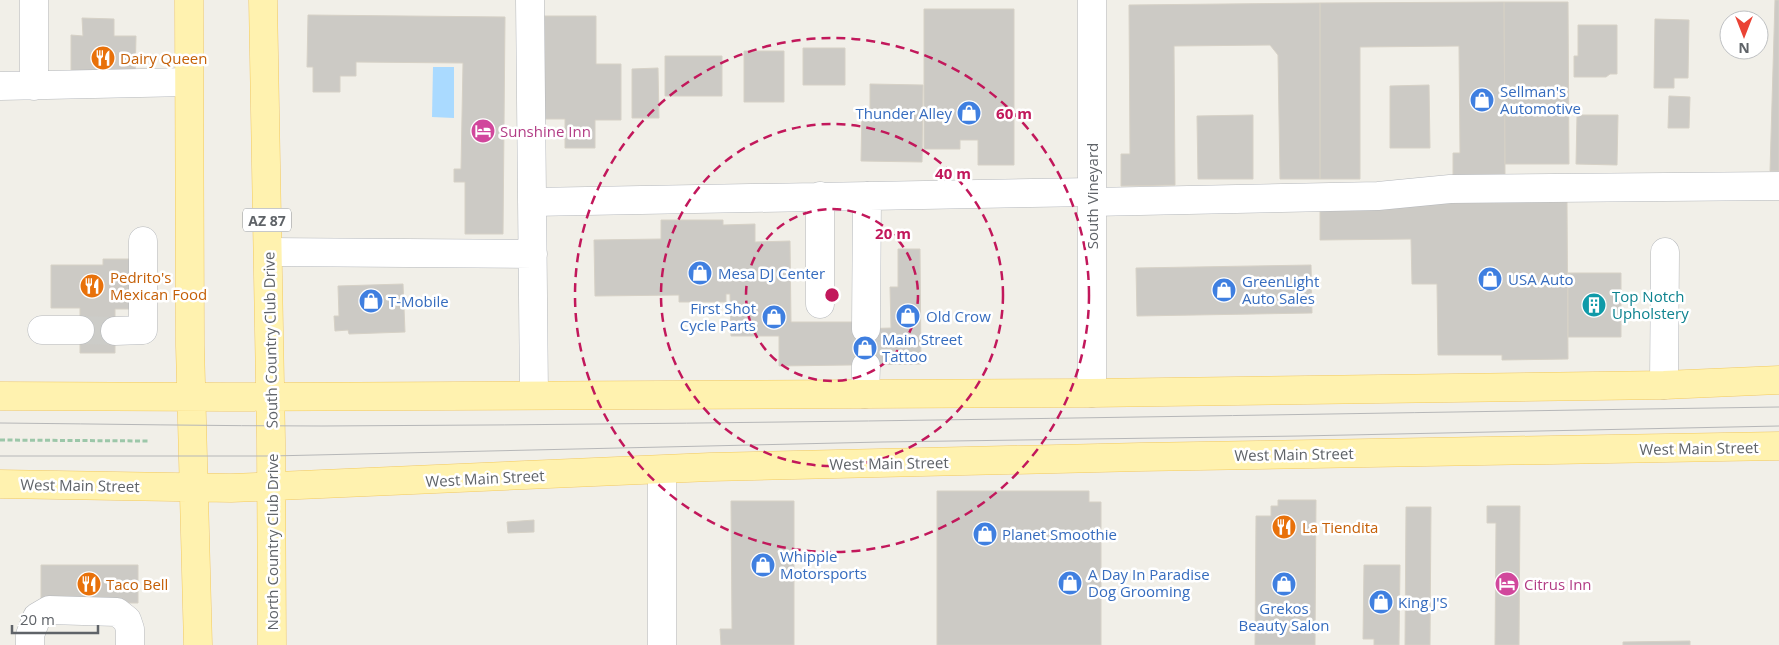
<svg xmlns="http://www.w3.org/2000/svg" width="1779" height="645" font-family="'Open Sans',sans-serif">
<style>
.water{fill:#aadaff}
.building{fill:#cccac5;stroke:#d6d1c6}
.lines{fill:none;stroke-linecap:round;stroke-linejoin:round}
.minor-tunnel{stroke:#ccccc8;stroke-width:28;stroke-dasharray:28 14;stroke-linecap:butt}
.minor-casing{stroke:#b5b8bc;stroke-width:29}
.major-casing{stroke:#f2c960;stroke-width:29}
.path{stroke:#9cc7a9;stroke-width:3;stroke-dasharray:5 2.5;stroke-linecap:butt}
.minor{stroke:#fff;stroke-width:28}
.major{stroke:#fff2af;stroke-width:28}
.tram{stroke:#b6b7b8;stroke-width:1}
.ring{fill:none;stroke:#c2185b;stroke-width:2.5;stroke-dasharray:9 6}
.labels{text-anchor:middle;dominant-baseline:central;stroke-width:5;stroke-linejoin:round;paint-order:stroke}
.shield{fill:#fff;stroke:#8f9295;stroke-width:1}
.shield-label{font-size:14px;font-weight:bold;fill:#5f6368}
.food-label{font-size:15px;fill:#c56008;stroke:#fff;text-anchor:start}
.shop-label{font-size:15px;fill:#366cbe;stroke:#fff;text-anchor:start}
.hotel-label{font-size:15px;fill:#b23c85;stroke:#fff;text-anchor:start}
.street-label{font-size:15px;fill:#5f6368;stroke:#fff}
.culture-label{font-size:15px;fill:#0d838f;stroke:#fff;text-anchor:start}
.centre{fill:#c2185b;stroke:#fff;stroke-width:2.5}
.ring-label{font-size:15px;text-anchor:middle;font-weight:bold;fill:#c2185b;stroke:#fff;stroke-width:5;stroke-linejoin:round;paint-order:stroke}
</style>
<rect width="100%" height="100%" fill="#f1efe8"/>
<path class="water" d="M433,67h21v51l-22,-1z"/>
<path class="building" d="M1775,0h4v171h-9z
M1504,2l1,174h-52v-23h7l-1,-107 -99,1v132h-40v-176z
M1504,2h64l1,162h-64z
M1320,3v176h-40l-2,-124 -8,-10 -96,1 1,139 -54,1v-32h9l-1,-149z
M924,9h90v156h-36v-25h-18v9h-36z
M308,15l197,2 -2,217h-38v-52h-11v-13h7l2,-106 -107,-1v14h-16v16h-27v-25h-6z
M544,16h52v48h25v56h-26v28h-30v-29h-22z
M82,18l32,1v17h22l-1,44h-64v-45l12,1z
M1655,19l34,1 -1,58h-14v10h-20z
M1578,25h39v49h-7l-4,3h-32v-21h4z
M803,48h42v37h-42z
M744,51h40v51h-40z
M665,56h57v40h-57z
M658,68l1,50h-27v-49z
M870,84l53,1 -1,77 -61,-1 1,-52h8z
M1429,85l1,63h-40v-62z
M1669,96l21,1 -1,31h-21z
M1253,115v64h-55l-1,-63z
M1577,115h41l-1,50 -41,-1z
M1567,202l1,157 -66,1v-5h-64l-1,-71h-25l-1,-45 -91,1v-36z
M661,220h62v5l32,-1v18l35,-1 1,81h65v7l35,-1 -1,-41h8v-38h22l1,115 -142,2v-30h-48l-1,-42h-4v8h-47v-7l-84,1 -1,-56 67,-1z
M103,259h29l1,50h-18v44h-35v-45h-29v-43h52z
M1311,265l1,48 -175,3 -1,-48z
M1568,273h53v64h-53z
M403,284l2,48 -56,2 -1,-4 -13,1 -1,-15h5l-1,-30z
M937,491h152v11h12v143h-164z
M1278,500h38l-1,145h-60l1,-129h15v-10h7z
M731,501h63v144h-73l-1,-16h12z
M1487,506h33l-1,139h-24l1,-122h-9z
M1406,507h25l-1,138h-25z
M534,520v12l-26,1 -1,-11z
M41,565h97v38h-97z
M1364,565h36l-1,80h-25v-6h-11z
M1690,641v4h-67v-3z"/>
<g class="lines">
<path class="minor-tunnel" d="M80,330l35,1
M866,366v-37"/>
<defs>
<path id="minor" d="M34,0v86
M530,0l4,395
M1092,0v393
M0,86l188,-4
M820,196v108
M532,202l560,-10
M1092,202l286,-6 72,-7 329,-3
M268,252l265,2
M866,329l1,-133
M42,330h38
M115,331l28,-1v-89
M1664,385l1,-133
M865,394l1,-28
M30,645v-10l7,-18 12,-7 68,2 10,8 3,9v16
M662,645v-175"/>
<path id="major" d="M189,0l1,346 8,299
M263,0l8,440 1,205
M0,396l227,1 865,-4 572,-8 115,-5
M0,484l231,4 479,-21 430,-10 639,-11"/>
</defs>
<use href="#minor" class="minor-casing"/>
<use href="#major" class="major-casing"/>
<path class="path" d="M0,440l148,1"/>
<use href="#minor" class="minor"/>
<use href="#major" class="major"/>
<path class="tram" d="M0,423c107,1 215,3 322,3 486,-2 971,-12 1457,-19
M0,456h271l611,-14 418,-6 479,-10"/>
</g>
<g class="ring">
<circle cx="832" cy="295" r="86"/>
<circle cx="832" cy="295" r="171"/>
<circle cx="832" cy="295" r="257"/>
</g>
<defs>
<symbol id="restaurant-disc" viewBox="-11 -11 22 22"><circle r="9.5" fill="#e8710a" stroke="#fff"/><path d="M-5-6h1v4h1v-4h1v4h1v-4h1v5L-1.5 .5V6h-2V.5L-5-1ZM5-6V6H3V1.5H1.5Q1.5-4 5-6Z" fill="#fff"/></symbol>
<symbol id="shop-disc" viewBox="-11 -11 22 22"><circle r="9.5" fill="#3f7fe0" stroke="#fff"/><path d="M-5-2.5h2.3a2.7 3.5 0 0 1 5.4 0H5L5.5 6h-11ZM-1.5-2.5h3a1.5 2.3 0 0 0-3 0Z" fill="#fff"/></symbol>
<symbol id="hotel-disc" viewBox="-11 -11 22 22"><circle r="9.5" fill="#d1479c" stroke="#fff"/><path d="M-6-4.5h1.5V1H6V5H4.5V3h-9V5H-6ZM-4 0a1.8 1.8 0 1 1 3.6 0ZM.5 0V-2.5h3Q6-2.5 6 0Z" fill="#fff"/></symbol>
<symbol id="building-disc" viewBox="-11 -11 22 22"><circle r="9.5" fill="#0f9aa8" stroke="#fff"/><path d="M-4-6H4V6H1V3H-1V6H-4ZM-2.5-4.3h1.7v1.8h-1.7ZM.8-4.3h1.7v1.8H.8ZM-2.5-1h1.7V.8h-1.7ZM.8-1h1.7V.8H.8Z" fill="#fff"/></symbol>
</defs>
<g fill-rule="evenodd">
<use href="#restaurant-disc" x="89" y="44" width="28" height="28"/>
<use href="#shop-disc" x="1468" y="86" width="28" height="28"/>
<use href="#shop-disc" x="955" y="99" width="28" height="28"/>
<use href="#hotel-disc" x="469" y="117" width="28" height="28"/>
<use href="#shop-disc" x="686" y="259" width="28" height="28"/>
<use href="#shop-disc" x="1476" y="265" width="28" height="28"/>
<use href="#restaurant-disc" x="78" y="272" width="28" height="28"/>
<use href="#shop-disc" x="1210" y="276" width="28" height="28"/>
<use href="#shop-disc" x="357" y="287" width="28" height="28"/>
<use href="#building-disc" x="1580" y="291" width="28" height="28"/>
<use href="#shop-disc" x="894" y="302" width="28" height="28"/>
<use href="#shop-disc" x="760" y="303" width="28" height="28"/>
<use href="#shop-disc" x="851" y="334" width="28" height="28"/>
<use href="#restaurant-disc" x="1270" y="513" width="28" height="28"/>
<use href="#shop-disc" x="971" y="520" width="28" height="28"/>
<use href="#shop-disc" x="749" y="551" width="28" height="28"/>
<use href="#shop-disc" x="1056" y="569" width="28" height="28"/>
<use href="#restaurant-disc" x="75" y="570" width="28" height="28"/>
<use href="#shop-disc" x="1270" y="570" width="28" height="28"/>
<use href="#hotel-disc" x="1493" y="570" width="28" height="28"/>
<use href="#shop-disc" x="1367" y="588" width="28" height="28"/>
</g>
<g class="labels">
<rect class="shield" x="243" y="208.5" width="48" height="23" rx="4"/>
<g class="shield-label">
<text x="267" y="220">AZ 87</text>
</g>
<g class="food-label">
<text x="120" y="58">Dairy Queen</text>
<text x="110" y="277">Pedrito's<tspan x="110" dy="17">Mexican Food</tspan></text>
<text x="1302" y="527">La Tiendita</text>
<text x="106" y="584">Taco Bell</text>
</g>
<g class="shop-label">
<text x="1500" y="91">Sellman's<tspan x="1500" dy="17">Automotive</tspan></text>
<text x="952" y="113" text-anchor="end">Thunder Alley</text>
<text x="718" y="273">Mesa DJ Center</text>
<text x="1508" y="279">USA Auto</text>
<text x="1242" y="281">GreenLight<tspan x="1242" dy="17">Auto Sales</tspan></text>
<text x="388" y="301">T-Mobile</text>
<text x="756" y="308" text-anchor="end">First Shot<tspan x="756" dy="17">Cycle Parts</tspan></text>
<text x="926" y="316">Old Crow</text>
<text x="882" y="339">Main Street<tspan x="882" dy="17">Tattoo</tspan></text>
<text x="1002" y="534">Planet Smoothie</text>
<text x="780" y="556">Whipple<tspan x="780" dy="17">Motorsports</tspan></text>
<text x="1088" y="574">A Day In Paradise<tspan x="1088" dy="17">Dog Grooming</tspan></text>
<text x="1398" y="602">King J'S</text>
<text x="1284" y="608" text-anchor="middle">Grekos<tspan x="1284" dy="17">Beauty Salon</tspan></text>
</g>
<g class="hotel-label">
<text x="500" y="131">Sunshine Inn</text>
<text x="1524" y="584">Citrus Inn</text>
</g>
<g class="street-label">
<text transform="translate(1092 196) rotate(-90)">South Vineyard</text>
<text transform="translate(270 340) rotate(-91)">South Country Club Drive</text>
<text transform="translate(1699 448) rotate(-1)">West Main Street</text>
<text transform="translate(1294 454) rotate(-1)">West Main Street</text>
<text transform="translate(889 463) rotate(-1)">West Main Street</text>
<text transform="translate(485 478) rotate(-3)">West Main Street</text>
<text transform="translate(80 485) rotate(1)">West Main Street</text>
<text transform="translate(272 542) rotate(-90)">North Country Club Drive</text>
</g>
<g class="culture-label">
<text x="1612" y="296">Top Notch<tspan x="1612" dy="17">Upholstery</tspan></text>
</g>
</g>
<circle cx="832" cy="295" r="8" class="centre"/>
<g class="ring-label">
<text x="1014" y="119">60 m</text>
<text x="953" y="179">40 m</text>
<text x="893" y="239">20 m</text>
</g>
<g transform="translate(1744 35) rotate(180)"><circle r="24" fill="#ffffff" stroke="#bfc1c3"/>
<path d="M0-4L9 19L0 12L-9 19Z" fill="#ea4335"/>
<text y="-8" font-size="14" font-weight="bold" text-anchor="middle" fill="#5f6368">N</text>
</g>
<path d="M12 625v8h86v-8" fill="none" stroke="#5f6368" stroke-width="2.5"/>
<text x="20" y="625" font-size="15" fill="#5f6368" stroke="#ffffff" stroke-width="4" paint-order="stroke">20 m</text>
</svg>
